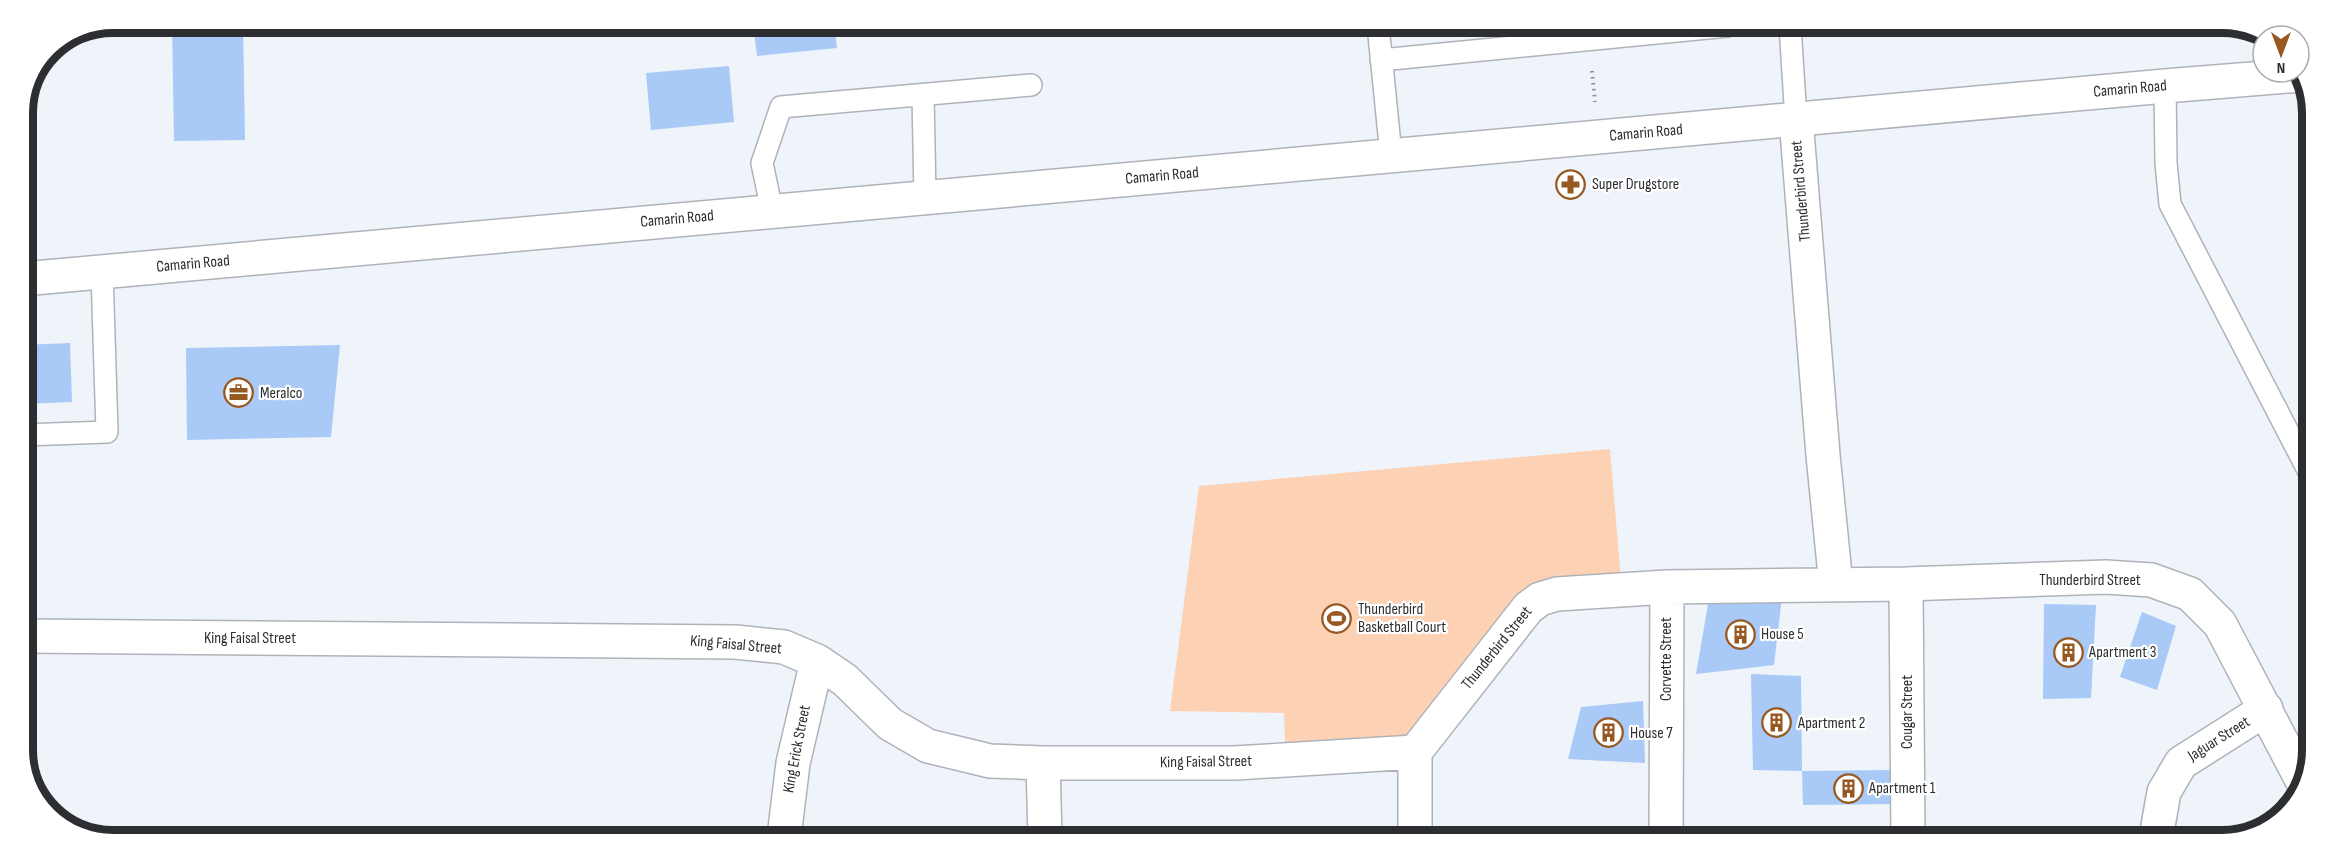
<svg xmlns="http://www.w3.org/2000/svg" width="2335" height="863" font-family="'Sofia Sans Condensed',sans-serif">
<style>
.green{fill:#fdd2b4}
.building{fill:#a9c9f6}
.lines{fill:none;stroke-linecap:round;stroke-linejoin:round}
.service-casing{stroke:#afb3b9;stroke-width:24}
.minor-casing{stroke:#afb3b9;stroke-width:36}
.secondary-casing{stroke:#afb3b9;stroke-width:36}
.path{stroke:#8b8e93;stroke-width:4;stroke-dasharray:1.5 4.5;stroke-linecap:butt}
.service{stroke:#fff;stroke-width:21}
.minor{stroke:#fff;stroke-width:33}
.secondary{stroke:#fff;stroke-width:33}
.labels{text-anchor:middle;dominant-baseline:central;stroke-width:4.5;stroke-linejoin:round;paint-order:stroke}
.street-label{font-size:16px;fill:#2c2e31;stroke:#fff}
.poi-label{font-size:16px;fill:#2c2e31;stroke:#fff;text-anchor:start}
.rim{fill:none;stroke:#2c2e31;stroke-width:8}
</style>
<rect width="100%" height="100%" fill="#eff3fa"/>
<path class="green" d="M1610,449l11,131 -88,6 -122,155 -126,7 -1,-35 -114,-2 29,-225z"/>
<path class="building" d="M172,23h71l2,117 -71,1z
M753,24h81l3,24 -80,8z
M729,66l5,56 -83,8 -5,-57z
M70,343l2,59 -49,2v-59z
M340,345l-9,92 -144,3 -1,-92z
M1782,597l-8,68 -78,9 12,-70z
M2044,604l52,1 -5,93 -48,1z
M2142,612l34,14 -19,64 -37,-13z
M1751,674l50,2 1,95 -49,-1z
M1643,701l2,62 -77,-4 13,-52z
M1895,770l-1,34 -91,1 -1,-34z"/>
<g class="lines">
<defs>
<path id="service" d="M1378,25l13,130
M1790,26l6,93
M1381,60l347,-34
M2165,86l1,77 4,41 140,270
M923,95l2,102
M772,211l-10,-48 19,-56 250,-22
M23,435l84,-3 -5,-160"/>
<path id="minor" d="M1796,119l27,336 13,130
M1906,584l2,256
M23,636l712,6 49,5 33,14 28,19 45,44 38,22 62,15 53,2h192l180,-11
M1043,763l2,75
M784,837l9,-74 24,-102
M1415,839v-87l113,-144 12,-9 17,-5 110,-7 239,-3 200,-7 45,3 39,14 30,30 84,160
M1666,839l1,-252
M2157,840l1,-14 6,-34 17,-29 85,-54"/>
<path id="secondary" d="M23,279l2142,-193 136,-11"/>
</defs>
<use href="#service" class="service-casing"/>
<use href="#minor" class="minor-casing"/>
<use href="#secondary" class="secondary-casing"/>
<path class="path" d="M1592,71l3,31"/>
<use href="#service" class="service"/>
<use href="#minor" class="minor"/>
<use href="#secondary" class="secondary"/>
</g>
<defs>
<symbol id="pharmacy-ring" viewBox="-11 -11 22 22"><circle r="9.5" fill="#fff" stroke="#985822" stroke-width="1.5"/><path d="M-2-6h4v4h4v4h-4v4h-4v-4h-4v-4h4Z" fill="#985822"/></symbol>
<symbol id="office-ring" viewBox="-11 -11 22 22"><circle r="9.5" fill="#fff" stroke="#985822" stroke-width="1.5"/><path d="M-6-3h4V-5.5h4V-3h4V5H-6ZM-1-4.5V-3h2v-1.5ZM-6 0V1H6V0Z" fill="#985822"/></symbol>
<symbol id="stadium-ring" viewBox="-11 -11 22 22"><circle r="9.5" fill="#fff" stroke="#985822" stroke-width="1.5"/><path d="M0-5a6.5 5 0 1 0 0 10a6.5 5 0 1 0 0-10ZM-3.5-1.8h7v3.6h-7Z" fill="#985822"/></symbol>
<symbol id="building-ring" viewBox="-11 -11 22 22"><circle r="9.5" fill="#fff" stroke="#985822" stroke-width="1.5"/><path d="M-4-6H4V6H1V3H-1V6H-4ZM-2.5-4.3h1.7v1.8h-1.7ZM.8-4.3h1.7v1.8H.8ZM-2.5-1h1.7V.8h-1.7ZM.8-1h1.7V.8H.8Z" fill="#985822"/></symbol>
</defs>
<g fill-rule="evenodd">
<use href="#pharmacy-ring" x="1554" y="168" width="33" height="33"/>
<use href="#office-ring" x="222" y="376" width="33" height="33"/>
<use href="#stadium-ring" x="1320" y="602" width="33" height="33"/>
<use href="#building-ring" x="1724" y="618" width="33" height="33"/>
<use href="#building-ring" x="2052" y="636" width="33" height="33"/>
<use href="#building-ring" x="1760" y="706" width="33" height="33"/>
<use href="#building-ring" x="1592" y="716" width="33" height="33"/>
<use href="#building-ring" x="1832" y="772" width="33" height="33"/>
</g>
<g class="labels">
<g class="street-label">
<text transform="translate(2130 89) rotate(-5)">Camarin Road</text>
<text transform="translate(1646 133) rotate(-5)">Camarin Road</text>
<text transform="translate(1162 176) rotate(-5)">Camarin Road</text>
<text transform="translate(1801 191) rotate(-95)">Thunderbird Street</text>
<text transform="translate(677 219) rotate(-5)">Camarin Road</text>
<text transform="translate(193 264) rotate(-5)">Camarin Road</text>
<text x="2090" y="580">Thunderbird Street</text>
<text x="250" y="638">King Faisal Street</text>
<text transform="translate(736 645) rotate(5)">King Faisal Street</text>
<text transform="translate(1497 648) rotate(-51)">Thunderbird Street</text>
<text transform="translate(1666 659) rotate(-90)">Corvette Street</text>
<text transform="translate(1907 712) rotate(-90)">Cougar Street</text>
<text transform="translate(2219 739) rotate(-32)">Jaguar Street</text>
<text transform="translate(797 749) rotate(-79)">King Erick Street</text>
<text transform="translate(1206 762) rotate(-1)">King Faisal Street</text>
</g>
<g class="poi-label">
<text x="1592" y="184">Super Drugstore</text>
<text x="260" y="393">Meralco</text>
<text x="1358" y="609">Thunderbird<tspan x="1358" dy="18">Basketball Court</tspan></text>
<text x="1761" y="634">House 5</text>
<text x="2089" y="652">Apartment 3</text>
<text x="1798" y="723">Apartment 2</text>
<text x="1630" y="733">House 7</text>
<text x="1869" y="788">Apartment 1</text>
</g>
</g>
<path d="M0 0H2335V863H0ZM113 33H2222A80 80 0 0 1 2302 113V750A80 80 0 0 1 2222 830H113A80 80 0 0 1 33 750V113A80 80 0 0 1 113 33Z" fill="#fff" fill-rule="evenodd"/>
<path class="rim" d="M113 33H2222A80 80 0 0 1 2302 113V750A80 80 0 0 1 2222 830H113A80 80 0 0 1 33 750V113A80 80 0 0 1 113 33Z"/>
<g transform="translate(2281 54) rotate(180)"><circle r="28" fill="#ffffff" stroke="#ababad" stroke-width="1.5"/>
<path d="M0-4.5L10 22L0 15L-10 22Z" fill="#985822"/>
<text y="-9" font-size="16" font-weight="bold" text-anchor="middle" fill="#2c2e31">N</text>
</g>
</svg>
